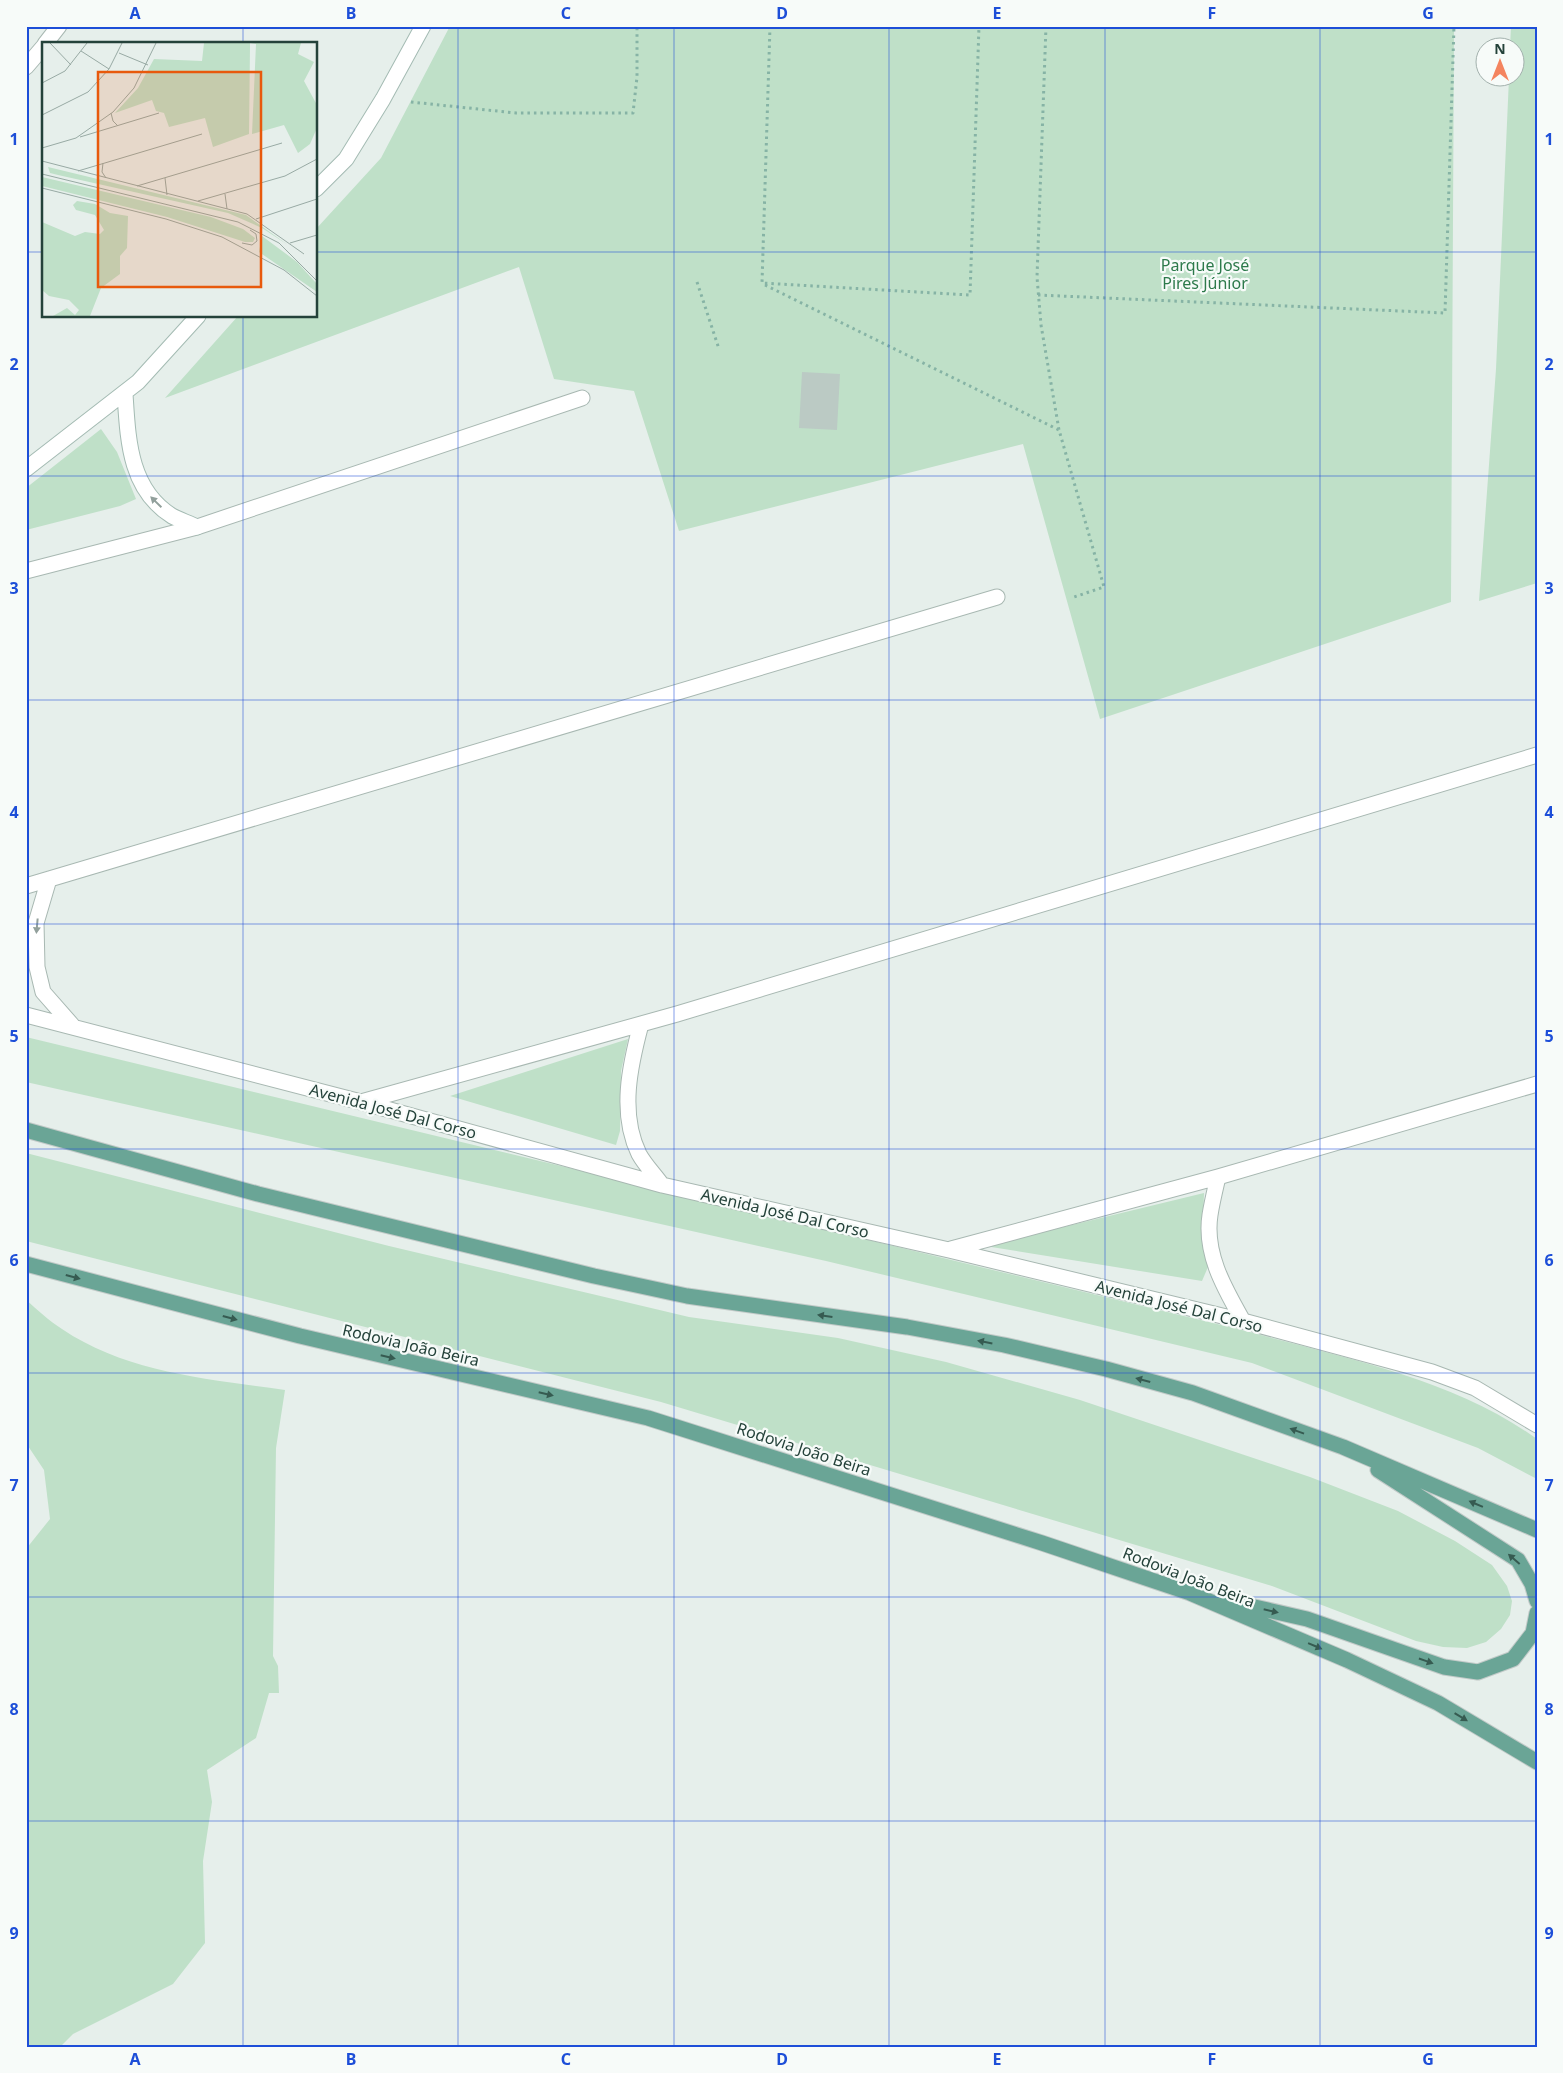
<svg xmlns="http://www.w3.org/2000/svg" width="1563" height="2073" font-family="'Noto Sans',sans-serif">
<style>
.green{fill:#bfe0c8}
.building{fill:#bbcac4}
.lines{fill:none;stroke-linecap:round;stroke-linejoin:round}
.street-casing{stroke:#a8b8b2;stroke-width:17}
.secondary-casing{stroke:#a4bbb3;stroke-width:17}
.primary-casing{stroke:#c2cac8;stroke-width:17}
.path{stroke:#86b3a5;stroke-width:3;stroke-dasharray:2.5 4;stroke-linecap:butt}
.street{stroke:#fff;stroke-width:15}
.secondary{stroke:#fff;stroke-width:15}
.primary{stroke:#6aa596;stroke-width:15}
.oneway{fill:#92a09c}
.oneway2{fill:#365b51}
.grid{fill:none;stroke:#1d4ed8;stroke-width:1;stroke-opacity:0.55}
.labels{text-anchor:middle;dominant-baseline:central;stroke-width:4.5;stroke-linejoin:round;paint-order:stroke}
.park-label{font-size:16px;fill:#2d7a4b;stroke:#f7fbf9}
.street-label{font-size:16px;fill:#24423a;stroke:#f7fbf9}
.inset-road{fill:none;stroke:#98aaa4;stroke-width:1}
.view{fill:#e8590c;fill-opacity:0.15;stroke:#e8590c;stroke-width:2.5}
.inset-edge{fill:none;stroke:#24423a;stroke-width:2.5}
.neatline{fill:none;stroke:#1d4ed8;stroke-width:2}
.grid-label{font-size:16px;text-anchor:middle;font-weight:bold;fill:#1d4ed8}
</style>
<rect width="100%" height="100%" fill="#e6efeb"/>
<path class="green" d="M450,26h1004l-3,576 -351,117 -77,-275 -344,87 -45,-140 -80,-12 -35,-112 -354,131 73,-82h78v-87l65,-71z
M1511,26h26v557l-58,18 17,-232 13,-291h7v-30l-6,-1z
M101,429l16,23 19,47 -16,7 -94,24v-42z
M26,1037l1220,294c98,27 208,48 291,108v40l-59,-31 -226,-85 -426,-102 -800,-179z
M628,1039l-7,32 -1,60 -4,14 -166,-49z
M26,1153l363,93 203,48 97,23 149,21 108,24 134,38 230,77 88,34 57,30 37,24 15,21 5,15 -2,14 -9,14 -15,13 -19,6 -24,-1 -27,-6 -144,-55 -611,-184 -635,-161z
M1204,1193l-1,29 5,45 -6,14 -217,-35z
M26,1300c12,10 23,21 36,29 65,44 147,50 223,61l-9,58 -3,208 5,10 1,27h-10l-13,45 -49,32 5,32 -9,59 2,82 -32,41 -100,50 -13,13h-34v-498l24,-30 -6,-49 -18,-27z"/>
<path class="building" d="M802,372l38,2 -3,56 -38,-2z"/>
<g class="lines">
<defs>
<path id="street" d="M45,44l14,-18
M26,67l18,-21
M26,571l171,-44 385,-129
M49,879l-13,44 1,44 6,25 29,33
M26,886l971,-289
M26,1015l335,87 301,83 287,65 294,71 189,51 43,16 62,37
M641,1024c-11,41 -22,89 -2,130 6,11 16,21 23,31
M361,1102l316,-88 860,-259
M1218,1177c-3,13 -6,25 -8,38 -6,39 15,74 33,106
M951,1249l267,-72 319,-93"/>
<path id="secondary" d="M316,189l30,-30 37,-60 40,-73
M125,394c3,45 4,95 47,122 7,4 17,7 25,11
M26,469l112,-87 60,-66"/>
<path id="primary" d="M26,1130l232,64 336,82 93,20 220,31 97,18 102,24 87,24 150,54 194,83
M26,1264l274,72 348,82 394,125 148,50 157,67 91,43 99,59
M1378,1470l140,90 14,24 5,17
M1228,1601l79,18 137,48 34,5 35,-13 20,-26 4,-20"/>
</defs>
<use href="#street" class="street-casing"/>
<use href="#secondary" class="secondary-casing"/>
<use href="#primary" class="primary-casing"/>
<path class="path" d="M770,26l-8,257 208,12 9,-269
M1046,26l-9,251 4,48 18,105 45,157 -33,11
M411,102l105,11h117l4,-36v-51
M697,282l22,67
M765,285l294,145
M1038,295l407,18 9,-287"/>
<use href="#street" class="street"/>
<use href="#secondary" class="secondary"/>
<use href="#primary" class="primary"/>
</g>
<defs><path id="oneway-solid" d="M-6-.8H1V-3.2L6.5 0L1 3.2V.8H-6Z" transform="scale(1.25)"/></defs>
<g class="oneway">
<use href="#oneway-solid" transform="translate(156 502) rotate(-136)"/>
<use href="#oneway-solid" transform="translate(37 926) rotate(95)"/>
</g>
<g class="oneway2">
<use href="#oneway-solid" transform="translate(73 1277) rotate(15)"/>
<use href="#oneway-solid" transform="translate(825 1316) rotate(-172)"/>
<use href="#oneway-solid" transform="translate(230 1318) rotate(15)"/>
<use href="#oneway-solid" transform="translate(985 1342) rotate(-169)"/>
<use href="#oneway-solid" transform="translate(388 1357) rotate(13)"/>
<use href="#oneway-solid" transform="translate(1143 1380) rotate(-165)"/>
<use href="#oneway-solid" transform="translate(546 1394) rotate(13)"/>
<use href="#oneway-solid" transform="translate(1297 1431) rotate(-160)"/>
<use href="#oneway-solid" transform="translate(1476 1504) rotate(-157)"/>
<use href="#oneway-solid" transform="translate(1514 1559) rotate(-139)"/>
<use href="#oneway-solid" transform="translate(1271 1611) rotate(13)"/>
<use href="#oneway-solid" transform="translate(1315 1646) rotate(23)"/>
<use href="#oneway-solid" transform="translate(1426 1661) rotate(19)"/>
<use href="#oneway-solid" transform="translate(1461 1717) rotate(31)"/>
</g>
<path class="grid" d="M243,26v18M458,26v2021M674,26v2021M889,26v2021M1105,26v2021M1320,26v2021M26,252h18M316,252h1221M243,316v1731M26,476h1511M26,700h1511M26,924h1511M26,1149h1511M26,1373h1511M26,1597h1511M26,1821h1511"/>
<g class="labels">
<g class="park-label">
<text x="1205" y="265">Parque José<tspan x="1205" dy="18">Pires Júnior</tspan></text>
</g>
<g class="street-label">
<text transform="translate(393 1111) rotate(15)">Avenida José Dal Corso</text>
<text transform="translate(785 1213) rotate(13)">Avenida José Dal Corso</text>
<text transform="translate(1179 1306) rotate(14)">Avenida José Dal Corso</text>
<text transform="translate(411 1345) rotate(13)">Rodovia João Beira</text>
<text transform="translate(804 1449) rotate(18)">Rodovia João Beira</text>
<text transform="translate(1189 1577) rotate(21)">Rodovia João Beira</text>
</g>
</g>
<g transform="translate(42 42)">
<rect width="275" height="275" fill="#e6efeb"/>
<path d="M162,1h97l-3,11 16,8 -10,19 13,24v23l-7,16 -12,9 -14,-28 -32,9 4,-90 -6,-1v3l-1,88 -36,13 -8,-29 -36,9 -5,-14 -8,-2 -4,-11 -37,13 23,-25 16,-29 48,2zM6,125l198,48 42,30 -26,-17 -34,-15 -170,-38 -8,-2zM0,135l169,40 32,12 12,9 -2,4h-8l-78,-25 -125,-31zM35,159l18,3 15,9 18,3 -1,32 -7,8v18l-19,14 -11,28h-37l14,-8 8,7 4,-5 -10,-10 -20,-4 -7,-6v-68l33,14 10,-4 15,2 4,-4 -9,-15 -19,-5 -3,-5zM220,194l35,26 20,22v8l-58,-40z" fill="#bfe0c8"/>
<path class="inset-road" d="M8,1l21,22M39,9l28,18M77,11l29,12M0,41l23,-12 22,-28M69,71l2,8 5,5M0,73l46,-23 21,-23 13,-26M38,95l79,-24M0,106l34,-10 37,-26 21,-24 22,-45M0,119l205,53 57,40M61,121l-1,9 4,6M36,129l124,-37M0,132l196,48 41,21 38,38M123,136l2,17M95,144l145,-43M0,146l124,31 56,18 62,33 33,26M183,152l2,15M156,159l87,-25 32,-17M214,177l61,-20M200,201l10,2 5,-4 -1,-7 -6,-4M248,201l27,-8"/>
<path class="view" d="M56,30h163v215h-163z"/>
<rect width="275" height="275" class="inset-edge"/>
</g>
<rect width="1563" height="2073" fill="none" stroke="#f7fbf9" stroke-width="55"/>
<g transform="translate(1500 62)"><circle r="24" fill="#f7fbf9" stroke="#a3b1ad"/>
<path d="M0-4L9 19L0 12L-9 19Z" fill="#f4845f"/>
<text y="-8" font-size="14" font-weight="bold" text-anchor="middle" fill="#24423a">N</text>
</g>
<rect x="28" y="28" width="1508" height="2018" class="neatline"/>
<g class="grid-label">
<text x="135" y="19">A</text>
<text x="351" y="19">B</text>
<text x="566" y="19">C</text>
<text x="782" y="19">D</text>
<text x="997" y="19">E</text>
<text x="1212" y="19">F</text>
<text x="1428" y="19">G</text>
<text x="14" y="145">1</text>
<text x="1549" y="145">1</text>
<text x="14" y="370">2</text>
<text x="1549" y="370">2</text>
<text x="14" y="594">3</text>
<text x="1549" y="594">3</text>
<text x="14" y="818">4</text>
<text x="1549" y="818">4</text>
<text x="14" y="1042">5</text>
<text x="1549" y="1042">5</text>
<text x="14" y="1266">6</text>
<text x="1549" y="1266">6</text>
<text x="14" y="1491">7</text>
<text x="1549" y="1491">7</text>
<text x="14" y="1715">8</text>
<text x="1549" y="1715">8</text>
<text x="14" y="1939">9</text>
<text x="1549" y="1939">9</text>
<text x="135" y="2065">A</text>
<text x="351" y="2065">B</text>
<text x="566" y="2065">C</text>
<text x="782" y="2065">D</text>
<text x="997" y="2065">E</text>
<text x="1212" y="2065">F</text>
<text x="1428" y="2065">G</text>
</g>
</svg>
